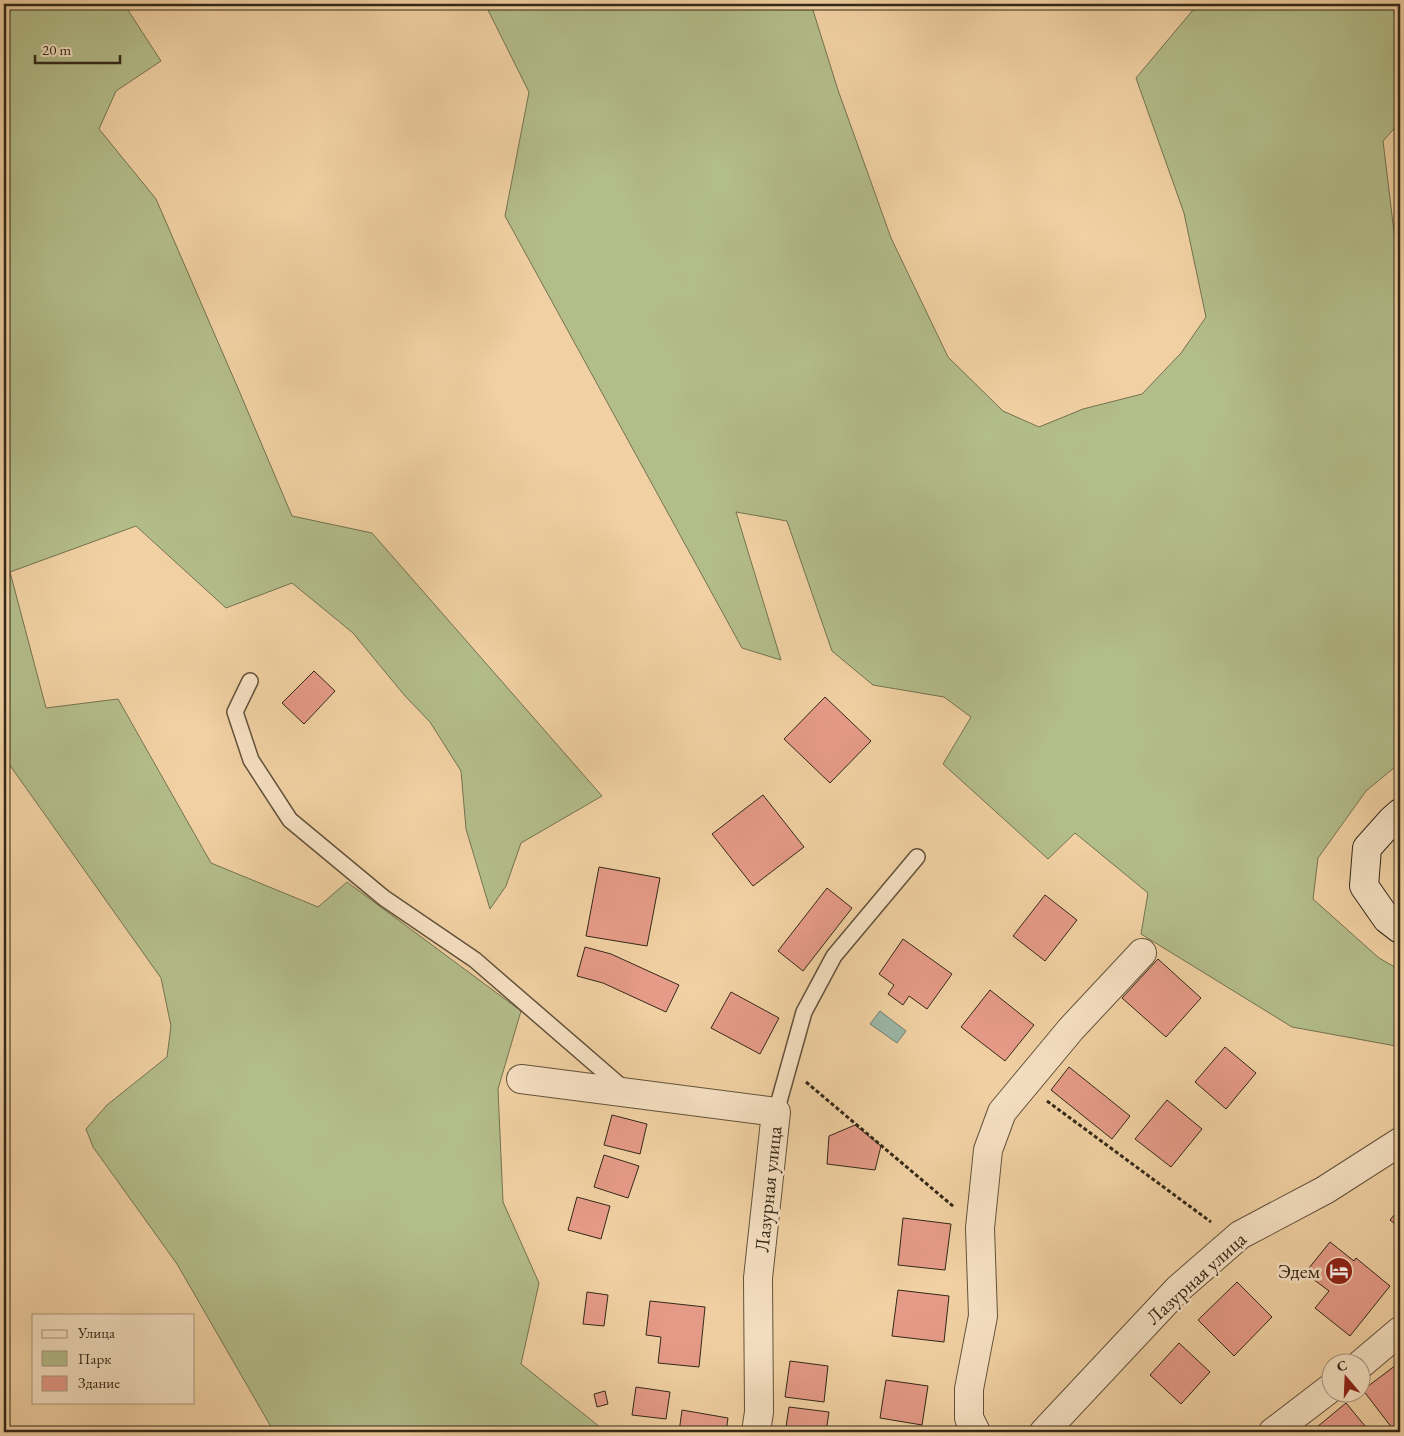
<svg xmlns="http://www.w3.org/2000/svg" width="1404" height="1436" font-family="'EB Garamond',serif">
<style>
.green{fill:#b3bd8a;stroke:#737251}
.water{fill:#9bb7a7;stroke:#717e6e}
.building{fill:#e69b88;stroke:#332818}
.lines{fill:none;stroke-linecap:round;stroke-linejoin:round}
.lane-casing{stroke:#62523b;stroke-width:18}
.street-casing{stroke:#62523b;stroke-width:30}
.secondary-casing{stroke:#332818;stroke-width:30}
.path{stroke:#332818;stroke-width:3;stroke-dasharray:4 2.5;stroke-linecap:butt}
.lane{stroke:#f6e1c3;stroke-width:15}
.street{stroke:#f6e1c3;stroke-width:28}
.secondary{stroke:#f6e1c3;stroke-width:28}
.labels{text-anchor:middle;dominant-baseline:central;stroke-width:5;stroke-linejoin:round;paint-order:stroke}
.street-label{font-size:20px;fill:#332818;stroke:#f6e1c3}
.poi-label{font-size:20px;fill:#332818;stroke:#f6e1c3;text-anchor:end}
</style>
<rect width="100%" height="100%" fill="#f1d1a3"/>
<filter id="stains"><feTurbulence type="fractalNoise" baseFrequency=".004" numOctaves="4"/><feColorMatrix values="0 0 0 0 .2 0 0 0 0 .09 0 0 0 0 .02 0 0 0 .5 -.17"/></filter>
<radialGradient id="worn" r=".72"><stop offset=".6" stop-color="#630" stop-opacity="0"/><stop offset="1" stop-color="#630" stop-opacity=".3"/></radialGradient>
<path class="green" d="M4,4h120l37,57 -45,30 -17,38 57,70 84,194 52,123 80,17 230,263 -81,47 -15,43 -16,23 -24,-80 -5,-58 -31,-49 -25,-26 -52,-63 -61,-50 -66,25 -90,-82 -126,46 36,136 72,-9 93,164 107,44 29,-25 174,129 -23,78 5,113 36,81 -18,81 79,63 1,5h-327l-97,-168 -84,-117 -7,-18 21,-24 60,-48 4,-31 -10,-48 -157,-221z
M485,4h326l27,86 53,148 57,119 55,54 36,16 44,-18 59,-15 39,-41 25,-36 -22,-104 -48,-135 62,-74h202v118l-17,19 17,140v482l-34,28 -48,67 -5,41 66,59 21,12v72l-4,4 -104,-19 -151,-93 7,-41 -73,-60 -27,26 -105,-95 28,-47 -27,-20 -71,-12 -41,-34 -45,-130 -51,-9 45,148 -39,-12 -237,-432 24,-124z"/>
<path class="water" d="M880,1011l26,20 -9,12 -27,-19z"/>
<path class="building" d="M314,671l21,20 -31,33 -22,-21z
M825,697l46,44 -41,42 -46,-44z
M763,795l41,52 -51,39 -41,-52z
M599,867l61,11 -13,68 -61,-10z
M827,888l25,20 -49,63 -25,-20z
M1045,895l32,25 -32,41 -32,-25z
M903,939l49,35 -25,35 -18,-13 -6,9 -15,-11 6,-9 -15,-11z
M585,947l26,7 68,31 -13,27 -63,-29 -26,-7z
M1158,959l43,39 -35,39 -44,-39z
M990,990l44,35 -29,36 -44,-34z
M731,992l48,26 -19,36 -49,-26z
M1225,1047l31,26 -30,36 -31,-27z
M1069,1067l61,49 -18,23 -61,-49z
M1167,1100l35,29 -31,38 -36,-28z
M612,1115l35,9 -7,30 -36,-9z
M855,1125l26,21 -6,24 -48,-6 2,-28z
M604,1155l35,11 -11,32 -34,-11z
M577,1197l33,9 -9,33 -33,-9z
M1400,1208v20l-10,-8z
M903,1218l48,6 -6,46 -47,-5z
M1330,1242l24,19 2,-3 34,28 -40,50 -35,-28 14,-17 -24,-18z
M1237,1282l35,35 -38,39 -36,-36z
M898,1290l51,6 -5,46 -52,-6z
M587,1292l21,3 -4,31 -21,-2z
M650,1301l55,6 -6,60 -41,-4 3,-26 -15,-2z
M1179,1343l31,29 -29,32 -31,-29z
M790,1361l38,5 -4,36 -39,-5z
M1400,1362v59l-8,7 -29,-38z
M886,1380l42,6 -6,39 -42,-7z
M636,1387l34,5 -4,27 -34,-4z
M605,1391l3,13 -11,3 -3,-13z
M1346,1403l24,29h-59z
M789,1407l40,5 -3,20 -40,-5z
M682,1410l46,8 -2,14h-47z"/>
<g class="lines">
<defs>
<path id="lane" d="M250,681l-15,31 16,48 39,60 94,78 91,62 149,129
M776,1112l28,-100 30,-56 83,-99"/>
<path id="street" d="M521,1079l255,33 -18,166 1,134 -3,20
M1361,1364l39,-33
M976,1432l-7,-14v-29l14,-73 -3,-88 8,-78 14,-38 69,-83 71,-76
M1044,1432l134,-143 62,-54 85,-45 75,-48
M1273,1432l59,-45"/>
<path id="secondary" d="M1400,813l-8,7 -25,28 -3,38 23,33 13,10"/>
</defs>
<use href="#lane" class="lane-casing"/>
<use href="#street" class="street-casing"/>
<use href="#secondary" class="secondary-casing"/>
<path class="path" d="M806,1082l148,125
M1047,1101l164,121"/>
<use href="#lane" class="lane"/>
<use href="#street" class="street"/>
<use href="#secondary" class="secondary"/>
</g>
<defs>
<symbol id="hotel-disc" viewBox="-11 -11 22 22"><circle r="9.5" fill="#8f2418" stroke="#f6e1c3"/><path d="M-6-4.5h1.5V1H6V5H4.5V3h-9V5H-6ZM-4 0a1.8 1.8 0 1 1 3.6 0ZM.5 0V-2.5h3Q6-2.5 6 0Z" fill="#fff"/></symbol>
</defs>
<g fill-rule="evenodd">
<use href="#hotel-disc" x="1323" y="1255" width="32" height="32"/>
</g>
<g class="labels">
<g class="street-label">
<text transform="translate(768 1189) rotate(-84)">Лазурная улица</text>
<text transform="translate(1196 1278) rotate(-42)">Лазурная улица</text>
</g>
<g class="poi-label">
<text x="1320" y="1271">Эдем</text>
</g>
</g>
<rect width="1404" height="1436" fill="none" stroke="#f1d1a3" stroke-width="20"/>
<rect x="5" y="5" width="1394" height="1426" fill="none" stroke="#332818" stroke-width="2.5"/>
<rect x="10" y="10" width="1384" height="1416" fill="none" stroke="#332818"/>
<rect x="32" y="1314" width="162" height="90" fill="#f6e1c3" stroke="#a8977f"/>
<rect x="42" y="1330" width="25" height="8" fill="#f6e1c3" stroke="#a8977f"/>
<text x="78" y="1338" font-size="15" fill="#332818">Улица</text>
<rect x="42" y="1351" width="25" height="15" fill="#b3bd8a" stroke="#a8977f"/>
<text x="78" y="1364" font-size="15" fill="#332818">Парк</text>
<rect x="42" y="1376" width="25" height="15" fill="#e69b88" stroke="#a8977f"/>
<text x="78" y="1388" font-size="15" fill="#332818">Здание</text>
<g transform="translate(1346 1378) rotate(341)"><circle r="24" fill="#f6e1c3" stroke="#a8977f"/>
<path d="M0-4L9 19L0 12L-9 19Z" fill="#8f2418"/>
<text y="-8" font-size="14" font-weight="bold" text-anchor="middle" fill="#332818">С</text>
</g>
<path d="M35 55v8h85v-8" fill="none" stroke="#332818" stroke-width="2.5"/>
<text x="42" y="55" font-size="15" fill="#332818" stroke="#f6e1c3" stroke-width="4" paint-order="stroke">20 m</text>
<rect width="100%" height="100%" filter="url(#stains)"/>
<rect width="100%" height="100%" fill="url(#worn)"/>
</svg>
